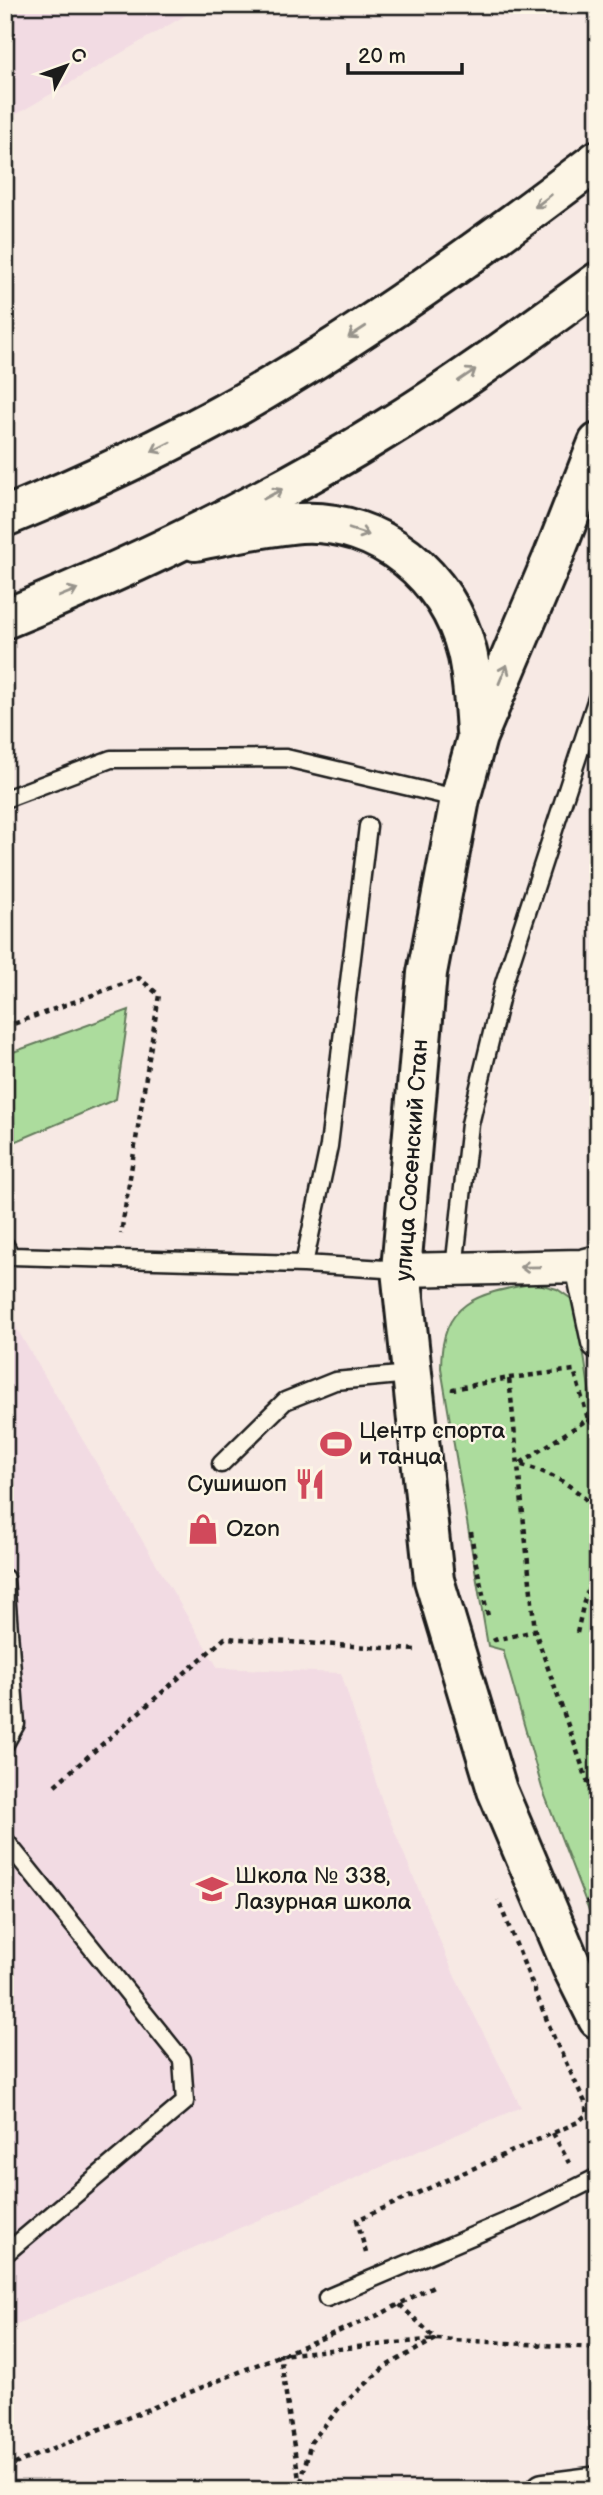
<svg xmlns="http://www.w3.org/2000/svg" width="603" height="2495" font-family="'Balsamiq Sans',sans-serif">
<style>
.built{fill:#f2dbe3}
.green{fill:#acdc9d;stroke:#647c5c;stroke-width:2}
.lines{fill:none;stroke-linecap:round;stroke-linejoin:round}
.service-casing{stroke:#1c1c1c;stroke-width:21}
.minor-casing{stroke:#1c1c1c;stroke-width:37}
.tertiary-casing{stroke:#1c1c1c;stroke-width:44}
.secondary-casing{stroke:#1c1c1c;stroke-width:44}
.path{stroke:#1c1c1c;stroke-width:4.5;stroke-dasharray:5 5;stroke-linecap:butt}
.service{stroke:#fcf5e5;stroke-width:16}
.minor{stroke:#fcf5e5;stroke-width:32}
.tertiary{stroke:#fcf5e5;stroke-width:38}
.secondary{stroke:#fcf5e5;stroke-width:38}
.oneway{stroke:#97938b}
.labels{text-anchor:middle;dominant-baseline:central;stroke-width:5;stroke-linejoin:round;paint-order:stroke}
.street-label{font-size:23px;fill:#1c1c1c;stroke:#fcf5e5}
.poi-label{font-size:23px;fill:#1c1c1c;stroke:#fcf5e5;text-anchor:start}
</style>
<rect width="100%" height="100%" fill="#f7e9e4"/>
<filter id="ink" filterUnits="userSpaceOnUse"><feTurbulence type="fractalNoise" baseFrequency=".0143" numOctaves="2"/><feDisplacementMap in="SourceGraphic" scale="14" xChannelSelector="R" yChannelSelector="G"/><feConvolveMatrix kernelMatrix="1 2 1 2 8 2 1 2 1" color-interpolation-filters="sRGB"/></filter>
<g filter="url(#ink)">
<path class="built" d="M5,5h198l-198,116z
M5,1309l213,359 123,5 41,128 73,176 66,130 -516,222z"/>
<path class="green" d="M129,1010l-13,89 -111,47v-91z
M535,1283l22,6 19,13 17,113 5,5v491l-9,-1 -47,-122 -39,-138 -15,-4 -47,-278c0,-68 37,-74 94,-85z"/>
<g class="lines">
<defs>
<path id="service" d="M5,799l106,-40 175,-1 174,41
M5,1245l6,11 293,8 97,6
M304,1264l25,-118 39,-320
M454,1269l16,-145 34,-141 94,-288
M221,1464l64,-63 50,-20 75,-7
M5,1578l11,146 -11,20
M5,1840l177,220 3,42 -180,152
M327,2298l197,-84 74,-37"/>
<path id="minor" d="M582,1266l16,76
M401,1270l181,-4 16,-4
M543,2490l55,-7"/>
<path id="tertiary" d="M598,443l-44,112 -77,182 -17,62 -33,174 -26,297 33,310 63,210 75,177 26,52
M195,541c35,-7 70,-15 105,-18 79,-5 149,54 167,129 6,26 7,53 9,79"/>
<path id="secondary" d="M5,517c80,-33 159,-70 234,-112 126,-72 243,-157 359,-245
M5,619c131,-54 259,-114 379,-189 74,-45 144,-97 214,-148"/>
</defs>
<use href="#service" class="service-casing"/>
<use href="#minor" class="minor-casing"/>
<use href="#tertiary" class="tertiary-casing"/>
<use href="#secondary" class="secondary-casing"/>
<path class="path" d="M5,1027l134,-49 20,17 -38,239
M509,1378l65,-8 14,49
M453,1391v-2l56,-11 26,253 63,180
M598,1430l-10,-11 -69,45c31,8 59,23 79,49
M471,1532l4,27 13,57
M577,1633l8,-36 13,-25
M494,1638l1,2 40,-9
M55,1785l170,-147 191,12
M585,1902l13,-1
M553,2133l16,30
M366,2253l-9,-33 221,-98 9,-8 -2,-12 -30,-62 -57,-140
M5,2468l376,-154 52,-28
M301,2482l10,-40 29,-35 46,-41 50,-27 -37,-35
M300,2486l-20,-131 156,-16 162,9"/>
<use href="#service" class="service"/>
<use href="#minor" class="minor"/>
<use href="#tertiary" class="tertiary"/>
<use href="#secondary" class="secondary"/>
</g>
<defs><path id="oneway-shaft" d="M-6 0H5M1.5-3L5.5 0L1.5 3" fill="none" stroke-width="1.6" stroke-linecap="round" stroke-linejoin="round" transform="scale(1.75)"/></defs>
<g class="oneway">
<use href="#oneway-shaft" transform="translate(543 201) rotate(143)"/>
<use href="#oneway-shaft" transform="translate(357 332) rotate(147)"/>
<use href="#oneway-shaft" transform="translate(467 375) rotate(-34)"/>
<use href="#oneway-shaft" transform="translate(161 447) rotate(153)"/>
<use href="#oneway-shaft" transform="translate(273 494) rotate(-28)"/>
<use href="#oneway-shaft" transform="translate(359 532) rotate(18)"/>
<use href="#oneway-shaft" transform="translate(68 593) rotate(-22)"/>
<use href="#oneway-shaft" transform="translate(503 674) rotate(-67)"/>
<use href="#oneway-shaft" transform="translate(530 1267) rotate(179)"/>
</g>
</g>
<defs>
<symbol id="stadium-bare" viewBox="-9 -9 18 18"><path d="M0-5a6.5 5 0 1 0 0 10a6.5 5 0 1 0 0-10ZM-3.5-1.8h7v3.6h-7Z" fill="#d1495b" stroke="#fcf5e5" stroke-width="2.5" paint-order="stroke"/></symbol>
<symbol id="restaurant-bare" viewBox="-9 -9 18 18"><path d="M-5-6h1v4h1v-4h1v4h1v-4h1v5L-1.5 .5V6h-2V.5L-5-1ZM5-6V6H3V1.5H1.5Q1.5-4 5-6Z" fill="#d1495b" stroke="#fcf5e5" stroke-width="2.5" paint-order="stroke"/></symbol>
<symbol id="shop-bare" viewBox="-9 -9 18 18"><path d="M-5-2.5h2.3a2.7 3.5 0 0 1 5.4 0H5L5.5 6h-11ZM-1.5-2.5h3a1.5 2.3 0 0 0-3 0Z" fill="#d1495b" stroke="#fcf5e5" stroke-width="2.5" paint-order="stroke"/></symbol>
<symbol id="school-bare" viewBox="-9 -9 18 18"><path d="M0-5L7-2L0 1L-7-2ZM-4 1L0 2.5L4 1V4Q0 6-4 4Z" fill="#d1495b" stroke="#fcf5e5" stroke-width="2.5" paint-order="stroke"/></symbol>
</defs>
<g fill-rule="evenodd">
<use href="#stadium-bare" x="314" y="1422" width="44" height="44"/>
<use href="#restaurant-bare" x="288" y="1462" width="44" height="44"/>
<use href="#shop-bare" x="181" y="1507" width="44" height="44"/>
<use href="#school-bare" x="190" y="1867" width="44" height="44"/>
</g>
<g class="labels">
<g class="street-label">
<text transform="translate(412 1160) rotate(-86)">улица Сосенский Стан</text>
</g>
<g class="poi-label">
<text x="359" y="1431">Центр спорта<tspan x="359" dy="26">и танца</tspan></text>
<text x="287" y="1484" text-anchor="end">Сушишоп</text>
<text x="226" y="1529">Ozon</text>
<text x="235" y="1876">Школа № 338,<tspan x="235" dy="26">Лазурная школа</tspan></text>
</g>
</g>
<rect width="603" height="2495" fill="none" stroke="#fcf5e5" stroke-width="28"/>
<rect x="14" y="14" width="575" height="2467" fill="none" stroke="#1c1c1c" stroke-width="2.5" filter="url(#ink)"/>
<g transform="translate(66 66) rotate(49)" stroke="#fcf5e5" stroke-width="5" paint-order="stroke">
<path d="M0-5L12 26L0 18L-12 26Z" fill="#1c1c1c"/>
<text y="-10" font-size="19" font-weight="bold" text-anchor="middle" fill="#1c1c1c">С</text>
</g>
<path d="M348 63v10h114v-10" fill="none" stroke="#1c1c1c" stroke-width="3.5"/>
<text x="358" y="63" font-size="21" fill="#1c1c1c" stroke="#fcf5e5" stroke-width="5" paint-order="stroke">20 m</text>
</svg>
